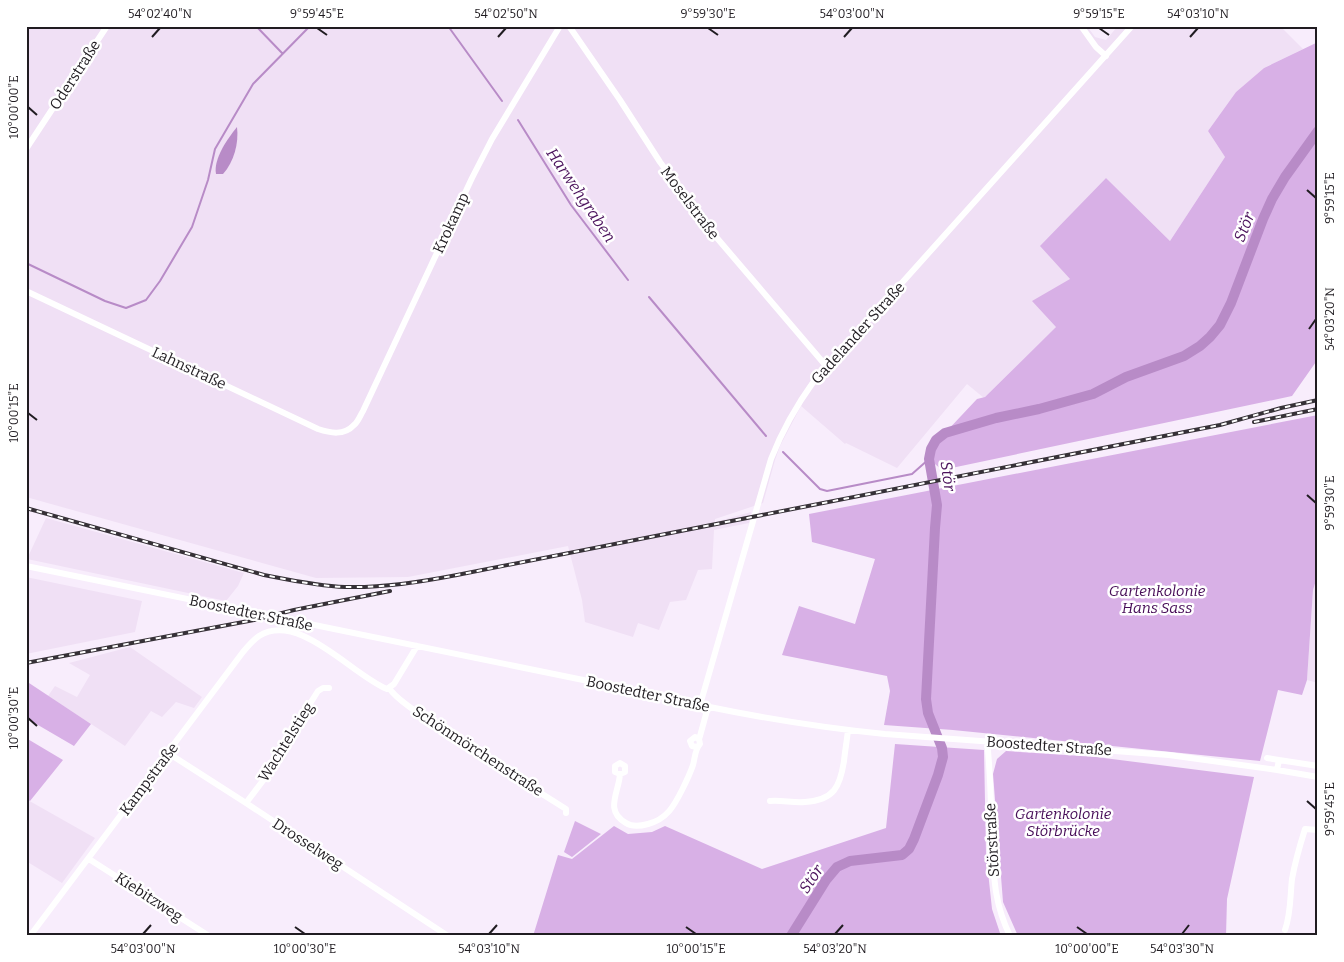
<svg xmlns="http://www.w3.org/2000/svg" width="1344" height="962" font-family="Bitter,serif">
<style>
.built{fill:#f0e0f5}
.green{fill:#d8b0e6}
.water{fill:#b88bc7}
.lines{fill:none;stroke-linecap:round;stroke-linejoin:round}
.stream{stroke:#b88bc7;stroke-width:2}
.river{stroke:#b88bc7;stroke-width:10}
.minor{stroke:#fff;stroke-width:6}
.rail-casing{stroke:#363137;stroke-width:4}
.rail{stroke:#fff;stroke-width:2;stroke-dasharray:5.5;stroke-linecap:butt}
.ticks{fill:none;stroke:#201c21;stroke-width:2}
.labels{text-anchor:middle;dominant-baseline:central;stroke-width:5;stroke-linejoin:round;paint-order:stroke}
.street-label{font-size:15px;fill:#201c21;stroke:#fff}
.park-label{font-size:15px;font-style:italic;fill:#460c57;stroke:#fff}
.water-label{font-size:16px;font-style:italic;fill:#4b125c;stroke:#fff}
.neatline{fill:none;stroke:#201c21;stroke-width:2}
.ticks-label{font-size:12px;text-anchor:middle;fill:#201c21}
</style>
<rect width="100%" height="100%" fill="#f8edfc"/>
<path class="built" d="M26,26h1061l8,11 11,3 12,-14h162l23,23 -39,19 -28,24 -28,39 17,26 -55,84 -64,-63 -65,68 29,33 -14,48 -72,71 -17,-14 -70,84 -51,-25 -1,1 -44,-38 -21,40 -5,14 -12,43 -48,16v3l36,-10 -2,11 -35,7 -2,39 -14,1 -12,30 -16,2 -11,28 -21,-7 -5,14 -48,-15 -3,-22 -14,-54 -160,31 -92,1 -290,-81z
M46,518l198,55 -6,13 -12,15 -199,-42z
M1318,574v109l-11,-3 6,-90z
M26,577l116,24 -7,31 -109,22z
M130,647l72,50 -8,11 -18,-6 -14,15 -11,-6 -26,35 -77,-50 7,-10 22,11 13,-22 -21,-12z
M26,799l69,39 -33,45 -36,-22z"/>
<path class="green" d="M1318,42v317l-26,37 -350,74 -13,-11 2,-10 5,-9 9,-7 32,-34 8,-2 71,-70 -24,-26 38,-22 -30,-33 66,-68 64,63 55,-84 -17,-26 28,-39 28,-24z
M1318,415v159l-5,16 -6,90 -5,15 -24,-5 -18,71 -307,-31 -69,-5 6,-34 -3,-15 -105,-21 17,-49 56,18 20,-65 -63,-17 -3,-28z
M26,681l65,43 -17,22 -48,-28z
M26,738l37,22 -33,41 -4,-2z
M895,744l89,6 2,103 6,56 9,27h-468l25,-81 14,4 42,-33 14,8 24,-2 13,-6 97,43 124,-41z
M1006,751l90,6 158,20 -27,122 -1,37h-208l-15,-34 -10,-128 4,-15z
M575,821l26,13 -29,23 -8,-5z"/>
<path class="water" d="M237,127c2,16 -3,35 -14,47h-7c-3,-15 12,-36 21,-47z"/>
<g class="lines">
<path class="stream" d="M256,26l26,27
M448,26l54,75
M518,120l53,85 57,75
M26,263l79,38 21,7 20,-8 14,-19 32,-54 16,-47 7,-31 38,-65 57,-58
M649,297l117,139
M783,452l37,37 7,2 85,-17 17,-15"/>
<path class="river" d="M791,936l35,-56 11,-13 13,-6 52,-6 7,-6 5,-10 24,-64 5,-18 -1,-9 -14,-35 -2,-14 9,-171 2,-23 -8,-46 2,-10 5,-9 9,-7 51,-15 43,-9 54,-15 33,-17 58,-21 16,-10 10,-9 10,-12 11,-22 32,-84 9,-20 13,-22 33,-46"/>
<path class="minor" d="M569,26l51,74 40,62 51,69 116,136
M1081,26l15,21 10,9
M26,149l81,-123
M26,291l292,138c12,4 26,7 36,-4 4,-3 6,-9 9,-14l109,-233 20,-39 68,-113
M26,566l616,126c79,19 163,34 243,42l284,21 108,15 41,7
M389,688c9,14 43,34 58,44 39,26 79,52 119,77v4
M700,705l71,-246c11,-28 25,-53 43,-78l318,-355
M987,741c4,34 4,68 5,101 2,36 2,61 18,94
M697,747l-5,-1 -2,-5 5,-4 4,2
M168,753l78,50 202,133
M1267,758l12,2
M1277,770l2,-10 39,6
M620,774l-5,-2v-6l5,-3 5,3v6l-5,2c-1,18 -16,37 6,49 6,4 15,3 22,1 19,-5 26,-18 34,-34 4,-8 8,-16 11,-25 2,-7 2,-16 7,-21l-1,-5 1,-3 8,-29
M770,801c12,-1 23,2 35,1 29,-2 35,-15 39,-41 1,-10 3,-21 4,-31
M246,803l28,-37 18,-34 26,-41 5,-3h6
M89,859l120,77
M1285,930c6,-17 5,-33 7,-51 3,-17 8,-34 13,-50l13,1
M30,936l213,-284c5,-6 10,-12 16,-16 40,-25 93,39 128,53l7,-5 23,-38"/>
<defs>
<path id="rail" d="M1254,422l64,-13
M26,508l238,67c26,5 54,11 81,12 38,1 75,-5 112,-12l763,-150 61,-17 37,-8
M26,663l228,-43 40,-10 96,-19"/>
</defs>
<use href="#rail" class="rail-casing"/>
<use href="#rail" class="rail"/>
</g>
<path class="ticks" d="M317,28l10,7M708,28l10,7M1099,28l10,7M152,37l8,-9M498,37l8,-9M844,37l8,-9M1190,37l8,-9M28,107l9,8M1307,190l9,8M1309,329l7,-10M28,413l9,7M1307,495l9,8M28,718l9,8M1307,801l9,8M295,927l10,7M686,927l10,7M1077,927l10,7M143,934l8,-9M489,934l8,-9M835,934l8,-9M1182,934l7,-9"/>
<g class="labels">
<g class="street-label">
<text transform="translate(75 75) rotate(-57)">Oderstraße</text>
<text transform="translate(690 203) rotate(53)">Moselstraße</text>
<text transform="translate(451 223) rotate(-65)">Krokamp</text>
<text transform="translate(858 333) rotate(-48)">Gadelander Straße</text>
<text transform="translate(189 368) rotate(25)">Lahnstraße</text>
<text transform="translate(251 613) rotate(12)">Boostedter Straße</text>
<text transform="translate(648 694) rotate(12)">Boostedter Straße</text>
<text transform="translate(286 742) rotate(-58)">Wachtelstieg</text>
<text transform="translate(1049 746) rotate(4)">Boostedter Straße</text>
<text transform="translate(478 751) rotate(33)">Schönmörchenstraße</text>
<text transform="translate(149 779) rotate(-53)">Kampstraße</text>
<text transform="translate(992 840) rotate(-93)">Störstraße</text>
<text transform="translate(308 844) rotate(33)">Drosselweg</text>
<text transform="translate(149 897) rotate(33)">Kiebitzweg</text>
</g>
<g class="park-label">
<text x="1157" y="591">Gartenkolonie<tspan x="1157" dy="17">Hans Sass</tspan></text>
<text x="1063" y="814">Gartenkolonie<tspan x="1063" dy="17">Störbrücke</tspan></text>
</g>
<g class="water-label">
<text transform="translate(581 195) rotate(56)">Harwehgraben</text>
<text transform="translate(1244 227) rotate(-68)">Stör</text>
<text transform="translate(948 476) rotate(82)">Stör</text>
<text transform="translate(811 879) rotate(-56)">Stör</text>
</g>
</g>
<rect width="1344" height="962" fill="none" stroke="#ffffff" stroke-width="55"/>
<rect x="28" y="28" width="1288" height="906" class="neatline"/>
<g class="ticks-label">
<text x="160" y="18">54°02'40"N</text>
<text x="317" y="18">9°59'45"E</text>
<text x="506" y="18">54°02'50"N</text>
<text x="708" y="18">9°59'30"E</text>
<text x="852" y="18">54°03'00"N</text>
<text x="1099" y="18">9°59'15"E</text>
<text x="1198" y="18">54°03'10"N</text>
<text transform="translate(14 107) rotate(-90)" y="4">10°00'00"E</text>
<text transform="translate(1330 198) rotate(-90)" y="4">9°59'15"E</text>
<text transform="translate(1330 319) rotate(-90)" y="4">54°03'20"N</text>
<text transform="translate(14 413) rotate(-90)" y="4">10°00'15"E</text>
<text transform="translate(1330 503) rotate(-90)" y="4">9°59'30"E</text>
<text transform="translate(14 718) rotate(-90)" y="4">10°00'30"E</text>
<text transform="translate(1330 809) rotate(-90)" y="4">9°59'45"E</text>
<text x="143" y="953">54°03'00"N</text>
<text x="305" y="953">10°00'30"E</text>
<text x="489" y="953">54°03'10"N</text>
<text x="696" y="953">10°00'15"E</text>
<text x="835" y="953">54°03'20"N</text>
<text x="1087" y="953">10°00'00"E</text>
<text x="1182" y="953">54°03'30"N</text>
</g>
</svg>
